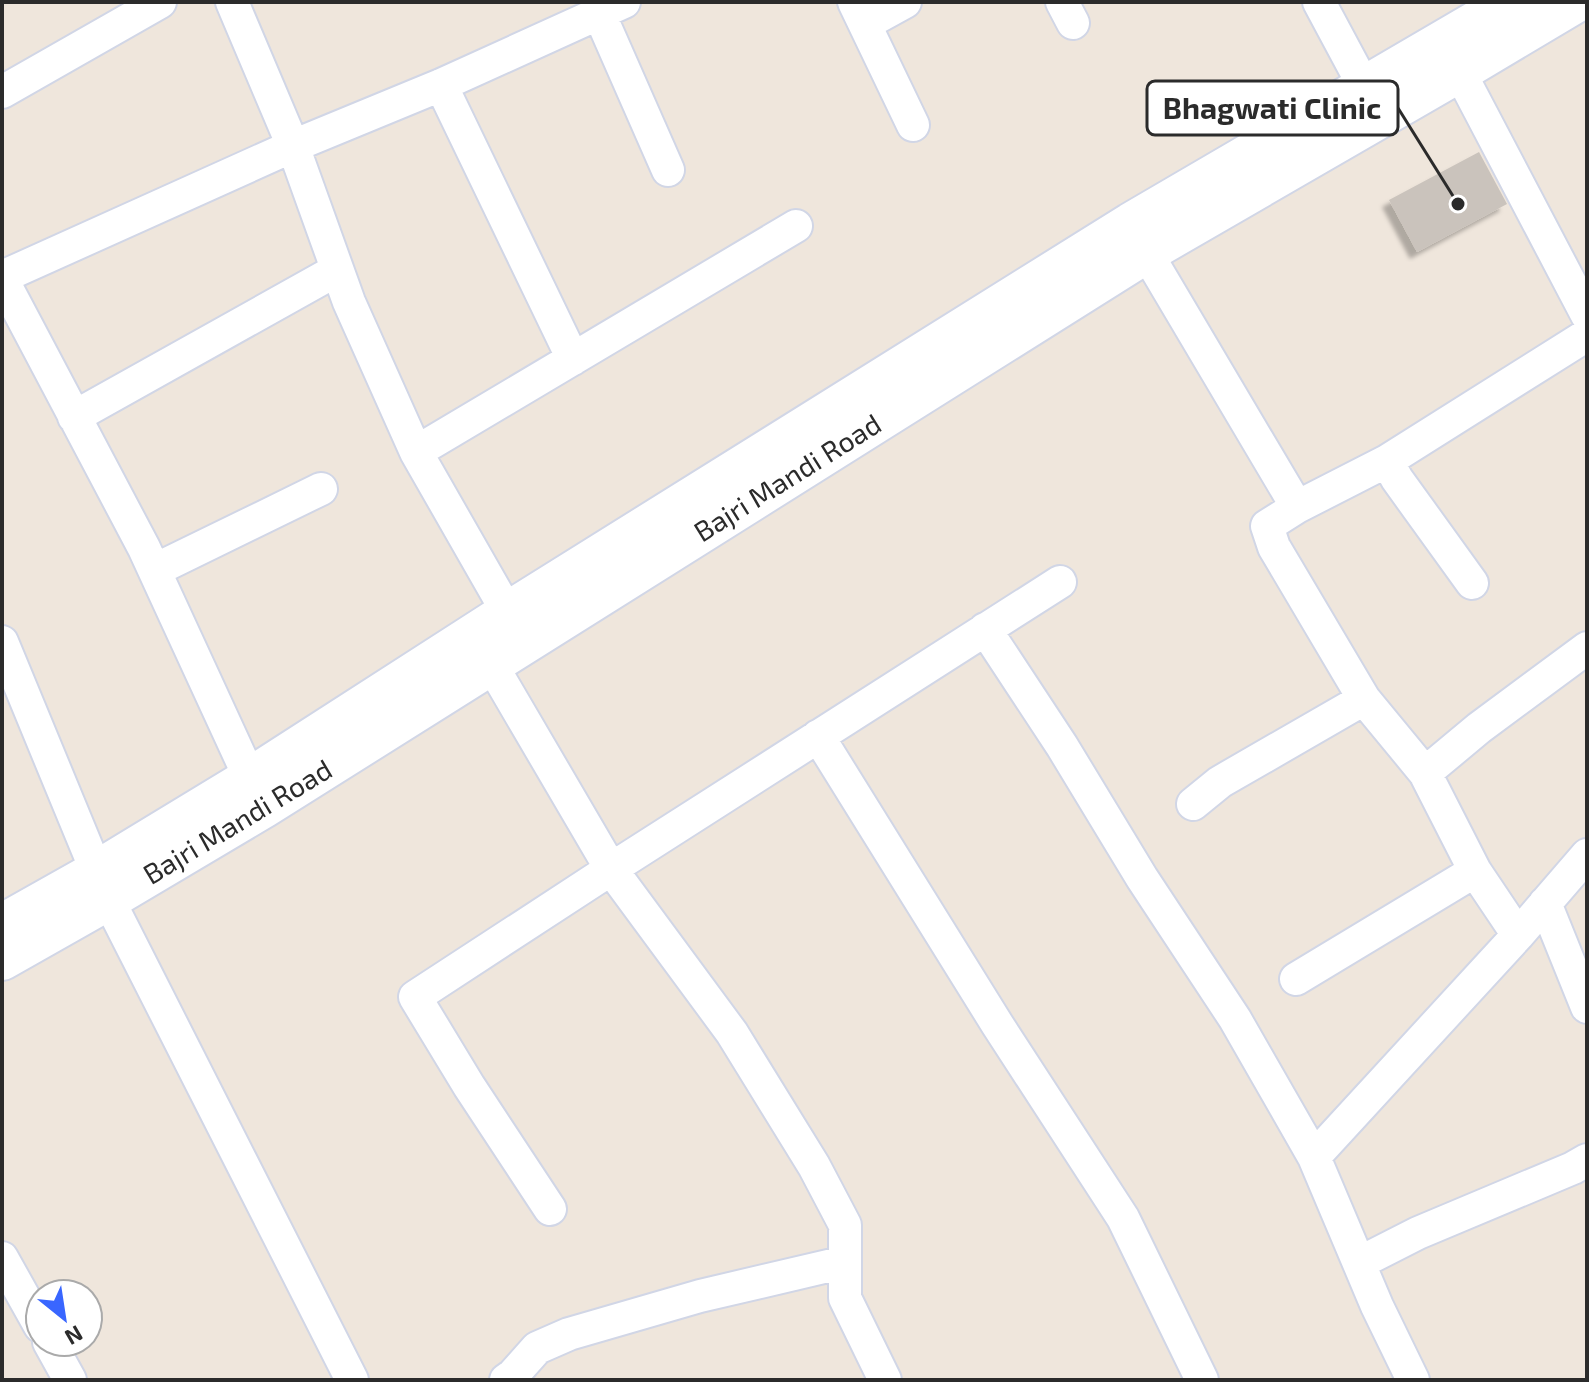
<svg xmlns="http://www.w3.org/2000/svg" width="1589" height="1382" font-family="'Exo 2',sans-serif">
<style>
.building{fill:#cac3bc;filter:url(#shadow)}
.lines{fill:none;stroke-linecap:round;stroke-linejoin:round}
.minor-casing{stroke:#d1d6e6;stroke-width:36}
.tertiary-casing{stroke:#d1d6e6;stroke-width:46}
.minor{stroke:#fff;stroke-width:32}
.tertiary{stroke:#fff;stroke-width:42}
.labels{text-anchor:middle;dominant-baseline:central;stroke-width:6;stroke-linejoin:round;paint-order:stroke}
.street-label{font-size:28px;fill:#2b2b2b;stroke:#fff}
.leader{fill:none;stroke:#2b2b2b;stroke-width:3}
.callout-dot{fill:#2b2b2b;stroke:#fff;stroke-width:3}
.callout{fill:#fff;stroke:#2b2b2b;stroke-width:3}
.callout-label{font-size:30px;text-anchor:middle;font-weight:bold;fill:#2b2b2b}
</style>
<defs>
<filter id="shadow"><feDropShadow dx="-7" dy="7" stdDeviation="2" flood-color="#0004"/></filter>
</defs>
<rect width="100%" height="100%" fill="#efe6dc"/>
<path class="building" d="M1479,152l28,52 -90,48 -28,-52z"/>
<g class="lines">
<defs>
<path id="minor" d="M232,2l61,144 56,156 67,150 92,161 -17,51 120,205 121,164 82,133 31,59v73l40,82
M854,2l59,123
M1062,2l11,21
M1319,2l46,86
M599,13l69,157
M865,24l40,-22
M1459,71l128,244
M441,85l132,274
M2,92l158,-90
M1146,252l151,255
M2,277l291,-131 148,-61 183,-83
M2,279l142,269 116,252
M74,417l263,-147
M416,452l380,-226
M1387,461l10,18 75,104
M155,570l166,-81
M985,629l77,117 80,132 93,141 79,138 63,149 36,74
M2,642l106,257 244,481
M818,736l179,288 126,194 79,162
M1425,773l54,-45 108,-80
M1193,804l27,-22 144,-83
M1545,903l42,104
M1518,935l-43,-64 -50,-98 -61,-74 -90,-152 -7,-21 30,-19 90,-46 200,-126
M1296,979l179,-108
M1314,1157l204,-222 69,-80
M550,1209l-81,-123 -54,-89 196,-128 449,-287
M2,1258l38,68
M1359,1263l59,-30 155,-65 14,-8
M49,1342l21,38
M506,1380l7,-5 24,-27 32,-14 131,-38 145,-34"/>
<path id="tertiary" d="M10,921l87,-49 153,-93 258,-166 623,-389 380,-222
M2,959l106,-60 155,-92 883,-555 313,-181 116,-69"/>
</defs>
<use href="#minor" class="minor-casing"/>
<use href="#tertiary" class="tertiary-casing"/>
<use href="#minor" class="minor"/>
<use href="#tertiary" class="tertiary"/>
</g>
<g class="labels">
<g class="street-label">
<text transform="translate(787 477) rotate(-32)">Bajri Mandi Road</text>
<text transform="translate(237 821) rotate(-31)">Bajri Mandi Road</text>
</g>
</g>
<path class="leader" d="M1458 204L1398 108"/>
<circle class="callout-dot" cx="1458" cy="204" r="8"/>
<rect class="callout" x="1147" y="81" width="251" height="54" rx="8"/>
<g class="callout-label">
<text x="1272" y="119">Bhagwati Clinic</text>
</g>
<rect width="1589" height="1382" fill="none" stroke="#2b2b2b" stroke-width="8"/>
<g transform="translate(64 1318) rotate(150)"><circle r="38" fill="#ffffff" stroke="#aaaaaa" stroke-width="2"/>
<path d="M0-6L14 30L0 20L-14 30Z" fill="#3966ff"/>
<text y="-12" font-size="22" font-weight="bold" text-anchor="middle" fill="#2b2b2b">N</text>
</g>
</svg>
